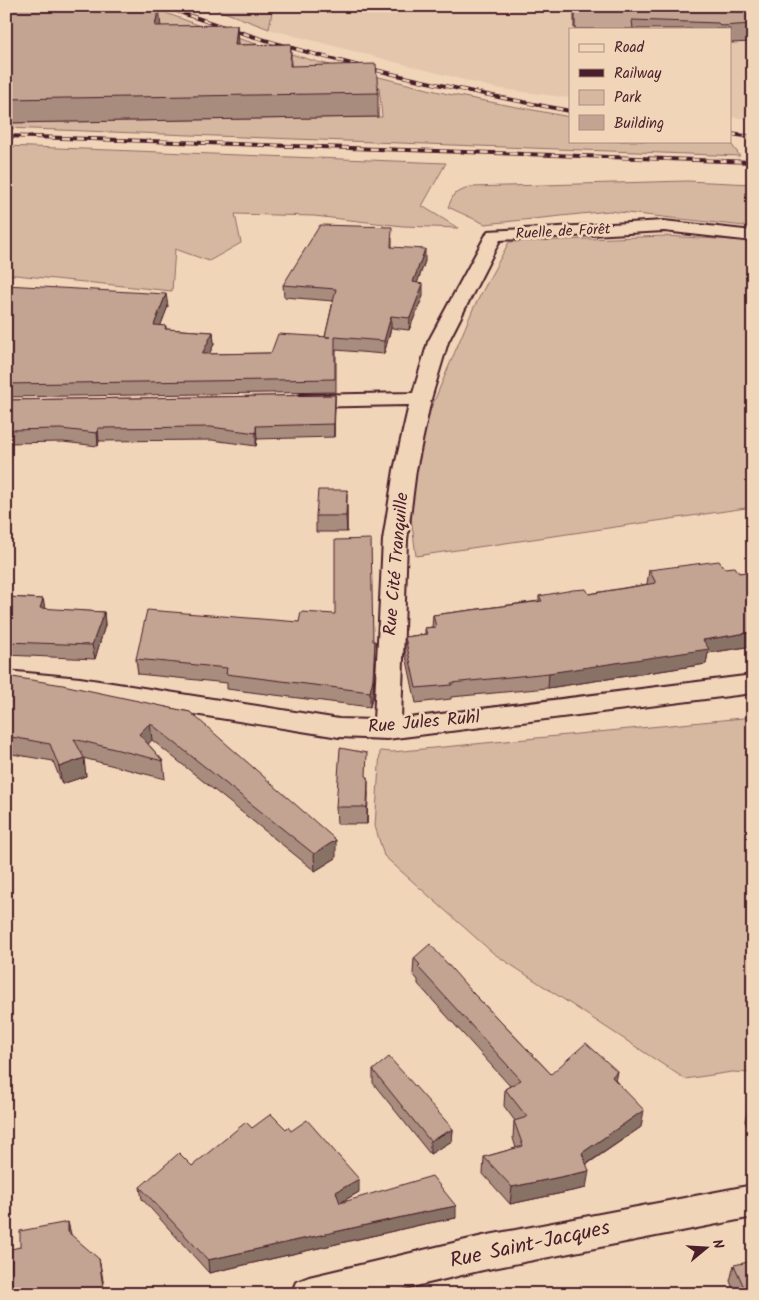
<svg xmlns="http://www.w3.org/2000/svg" width="759" height="1300" font-family="Kalam,sans-serif">
<style>
.built{fill:#e3c6ac}
.green{fill:#d6b7a0;stroke:#906b66}
.lines{fill:none;stroke-linecap:round;stroke-linejoin:round}
.street-casing{stroke:#4a1f2b;stroke-width:4}
.street{fill:#f1d5b8;fill-rule:evenodd}
.rail-casing{stroke:#4a1f2b;stroke-width:4}
.rail{stroke:#f1d5b8;stroke-width:2.5;stroke-dasharray:7;stroke-linecap:butt}
.wall{fill:#a88c7d;stroke:#4a1f2b}
.shaded-wall{fill:#887266;stroke:#4a1f2b}
.building{fill:#c3a391;stroke:#4a1f2b}
.labels{text-anchor:middle;dominant-baseline:central;stroke-width:5;stroke-linejoin:round;paint-order:stroke}
.far-street-label{font-size:15px;fill:#4a1f2b;stroke:#f1d5b8}
.street-label{font-size:18px;fill:#4a1f2b;stroke:#f1d5b8}
.near-street-label{font-size:21px;fill:#4a1f2b;stroke:#f1d5b8}
</style>
<rect width="100%" height="100%" fill="#f1d5b8"/>
<filter id="ink" filterUnits="userSpaceOnUse"><feTurbulence type="fractalNoise" baseFrequency=".02" numOctaves="2"/><feDisplacementMap in="SourceGraphic" scale="10" xChannelSelector="R" yChannelSelector="G"/><feConvolveMatrix kernelMatrix="1 2 1 2 8 2 1 2 1" color-interpolation-filters="sRGB"/></filter>
<g filter="url(#ink)">
<path class="built" d="M273,6h480v113l-23,-2v-88h-160v69l-75,-10 -226,-59z"/>
<path class="green" d="M91,6h56l76,28 95,28 130,32 122,23v24h159l11,15 -734,-28v-5l376,-6 -3,-30 -85,1 -59,-21z
M208,6h65l-4,23z
M6,146l440,17 -24,43 36,22 -55,-2 -89,-10 -79,-2 6,29 -32,18 -34,-12 -3,42 -166,-17z
M687,181l66,3v43l-144,-16 -124,13 -37,-17 6,-13 16,-7z
M665,236l88,5v266l-337,49 -11,-86 68,-161 36,-67z
M753,717v356l-21,-1 -47,7 -192,-126 -109,-97 -9,-30 5,-75 12,1z"/>
<g class="lines">
<defs>
<path id="street" d="M664,221l89,10v10l-89,-10 -164,9 -52,102 -17,57 -15,71 -9,70 -6,179 352,-44v18l-366,46 -48,-2 -259,-41 -74,-7v-18l74,7 259,41 35,1 9,-180 11,-70 15,-65 -108,2 -7,-2 -3,-4 3,-4 7,-2 112,-2 15,-51 60,-111z
M753,1185v32l-270,53 -101,24h-91l5,-12 13,-5 174,-41z"/>
</defs>
<use href="#street" class="street-casing"/>
<use href="#street" class="street"/>
<defs>
<path id="rail" d="M163,6c133,49 268,79 407,105
M730,134l23,3
M6,136l747,26"/>
</defs>
<use href="#rail" class="rail-casing"/>
<use href="#rail" class="rail"/>
</g>
<path class="wall" d="M6,6l154,20 78,19 53,-1v22l87,27v24l-372,6z
M574,6h179v36l-23,1v-14h-156z
M392,238v9l33,14 -8,22 6,13 -14,34 -18,-2 -7,26 -48,-4v42l-330,5v-112l162,21 -8,20h6v3l47,3 1,12 -5,10 62,-1 54,-16 8,-36 -49,-4 -1,-12z
M335,395l-1,42 -77,2 -1,7 -44,-6 -113,1 -1,5 -35,-4 -57,1v-43z
M347,506v26h-31v-16z
M724,568l15,5 14,-2v75l-45,7 -2,11 -158,24 -97,9v2l-35,4 -11,-52v-14l20,-3v-6l7,-1 1,-12 106,-14v-5l50,-2 58,-10 2,-14z
M6,574l3,13 -1,10 35,2 2,10 59,3 1,13 -10,34 -89,-4z
M299,622l74,19 2,15 -2,38 -3,13 -143,-18v-6l-89,-9 -2,-15z
M6,676l184,36 146,146 -21,13 -163,-131 -4,4 15,17 2,18 -82,-21 3,18 -24,8 -9,-23 -47,-8z
M366,776l2,18 -1,30h-30l-1,-17z
M414,958l59,35 78,81 65,7 25,46 -55,38v23l-76,16 -27,-30 1,-17 32,-9 -3,-10 1,-17h1l-11,-15 1,-17 5,-3 -92,-102v-4l-5,-6z
M373,1070l80,59 -1,12 -22,13 -57,-71z
M753,1104v36l-8,-19 4,-16z
M252,1128l34,1 5,2 68,61 -19,11 116,15 -32,6 -215,49 -67,-74 -2,-12 52,-21z
M734,1265l19,29h-18l-5,-13z"/>
<path class="shaded-wall" d="M159,6l2,22 -6,-2z
M237,25l1,22 -3,-2z
M425,249v12l-12,34v-13z
M423,284v12l-14,34 1,-12z
M166,294l2,12 -12,32 -2,-13z
M391,316v12l-7,26v-13z
M213,332l1,12 -11,23 -1,-13z
M335,395v13l-1,29v-13z
M256,426l1,13 -1,7z
M98,428l1,13 -1,5 -1,-13z
M347,490v42l-1,-16z
M6,574l3,13 -2,24 -1,-2z
M43,599l3,14 -6,-5z
M104,612l1,13 -10,34 -3,-14z
M753,632v14l-45,7 -2,11 -158,24 1,-15 154,-33z
M375,641l-2,53 -3,13v-15z
M150,723l2,17 -10,11 -3,-17z
M84,758l2,18 -24,8 -3,-17z
M368,777v17l-1,30v-17z
M336,840v18l-21,13 -1,-17z
M617,1071l-3,17 -2,-11z
M644,1110l-3,17 -62,42 3,-16z
M453,1129l-1,12 -22,13v-13z
M589,1171l-3,17 -76,16 2,-17z
M359,1179v13l-23,13v-13z
M456,1206v12l-32,6 -215,49 -1,-13 217,-48z
M68,1222l4,16 -4,-6z
M99,1259l3,15 3,20h-1z"/>
<path class="building" d="M6,6h153l-4,20 82,-1 -2,20 56,-1 -1,22 86,-2 2,29 -372,6z
M575,6h178v18l-32,2 -3,-3 -86,-3 1,9h-58z
M320,225l72,2 -1,20 34,2 -12,33 10,2 -13,34 -19,-2 -7,25 -49,-4v42l-329,5v-99l160,9 -12,31 12,1 -1,3 48,3 -11,22 69,-1 7,-19 52,3h-5l11,-48 -53,-4z
M335,395l-1,29 -78,2v7l-45,-6 -113,1 -1,5 -36,-4 -55,1v-30z
M318,490h29l-1,26h-30z
M371,539l2,102h2l-2,38 -3,13 -144,-18 1,-6 -91,-9 11,-49 152,12 2,-10 34,2v-74z
M719,561l5,7 11,-1 4,6 14,-2v61l-50,8 6,9 -160,24 -98,10 1,2 -36,3 -11,-51 22,-3 -2,-6 11,-1 -3,-12 109,-14 -3,-5 34,-6 13,-1 3,5 67,-11 -7,-13z
M6,597l37,2 -3,9 64,4 -12,33 -86,-3z
M6,676l57,9 127,27 146,128 -22,14 -164,-131 -11,11 24,27 -89,-22 10,19 -25,9 -9,-23 -44,-8z
M340,748l27,5 -1,23 2,1 -1,30h-31z
M430,944l43,49 78,81 35,-31 31,28 -5,6 32,33 -62,43 7,18 -77,16 -28,-30 39,-11 -9,-25 13,-4 -22,-28 16,-9 -103,-113 2,-2 -6,-7z
M389,1057l64,72 -23,12 -57,-71z
M753,1104v9l-4,-8z
M271,1114l15,15 2,-2 3,4 16,-11 52,59 -23,13 4,11 92,-27 24,30 -31,6 -217,48 -68,-73 39,-34 13,13 54,-44 6,6z
M68,1222v10l31,27 5,35h-92l-1,-45 9,-2v-16z
M753,1261v33h-6l-13,-29z"/>
</g>
<g class="labels">
<g class="far-street-label">
<text transform="translate(563 232) rotate(-3)">Ruelle de Forêt</text>
</g>
<g class="street-label">
<text transform="translate(397 564) rotate(-85)">Rue Cité Tranquille</text>
<text transform="translate(424 723) rotate(-5)">Rue Jules Ruhl</text>
</g>
<g class="near-street-label">
<text transform="translate(530 1245) rotate(-12)">Rue Saint-Jacques</text>
</g>
</g>
<rect width="759" height="1300" fill="none" stroke="#f1d5b8" stroke-width="25"/>
<rect x="12" y="12" width="734" height="1275" fill="none" stroke="#4a1f2b" stroke-width="2" filter="url(#ink)"/>
<rect x="569" y="28" width="162" height="115" fill="#f1d5b8" stroke="#ae8c80"/>
<rect x="579" y="44" width="25" height="8" fill="#f1d5b8" stroke="#ae8c80"/>
<text x="614" y="52" font-size="15" fill="#4a1f2b">Road</text>
<rect x="579" y="69" width="25" height="8" fill="#4a1f2b" stroke="#ae8c80"/>
<text x="614" y="78" font-size="15" fill="#4a1f2b">Railway</text>
<rect x="579" y="90" width="25" height="15" fill="#d6b7a0" stroke="#ae8c80"/>
<text x="614" y="102" font-size="15" fill="#4a1f2b">Park</text>
<rect x="579" y="115" width="25" height="15" fill="#c3a391" stroke="#ae8c80"/>
<text x="614" y="128" font-size="15" fill="#4a1f2b">Building</text>
<g transform="translate(706 1248) rotate(72)" stroke="#f1d5b8" stroke-width="4" paint-order="stroke">
<path d="M0-4L9 19L0 12L-9 19Z" fill="#4a1f2b"/>
<text y="-8" font-size="14" font-weight="bold" text-anchor="middle" fill="#4a1f2b">N</text>
</g>
</svg>
